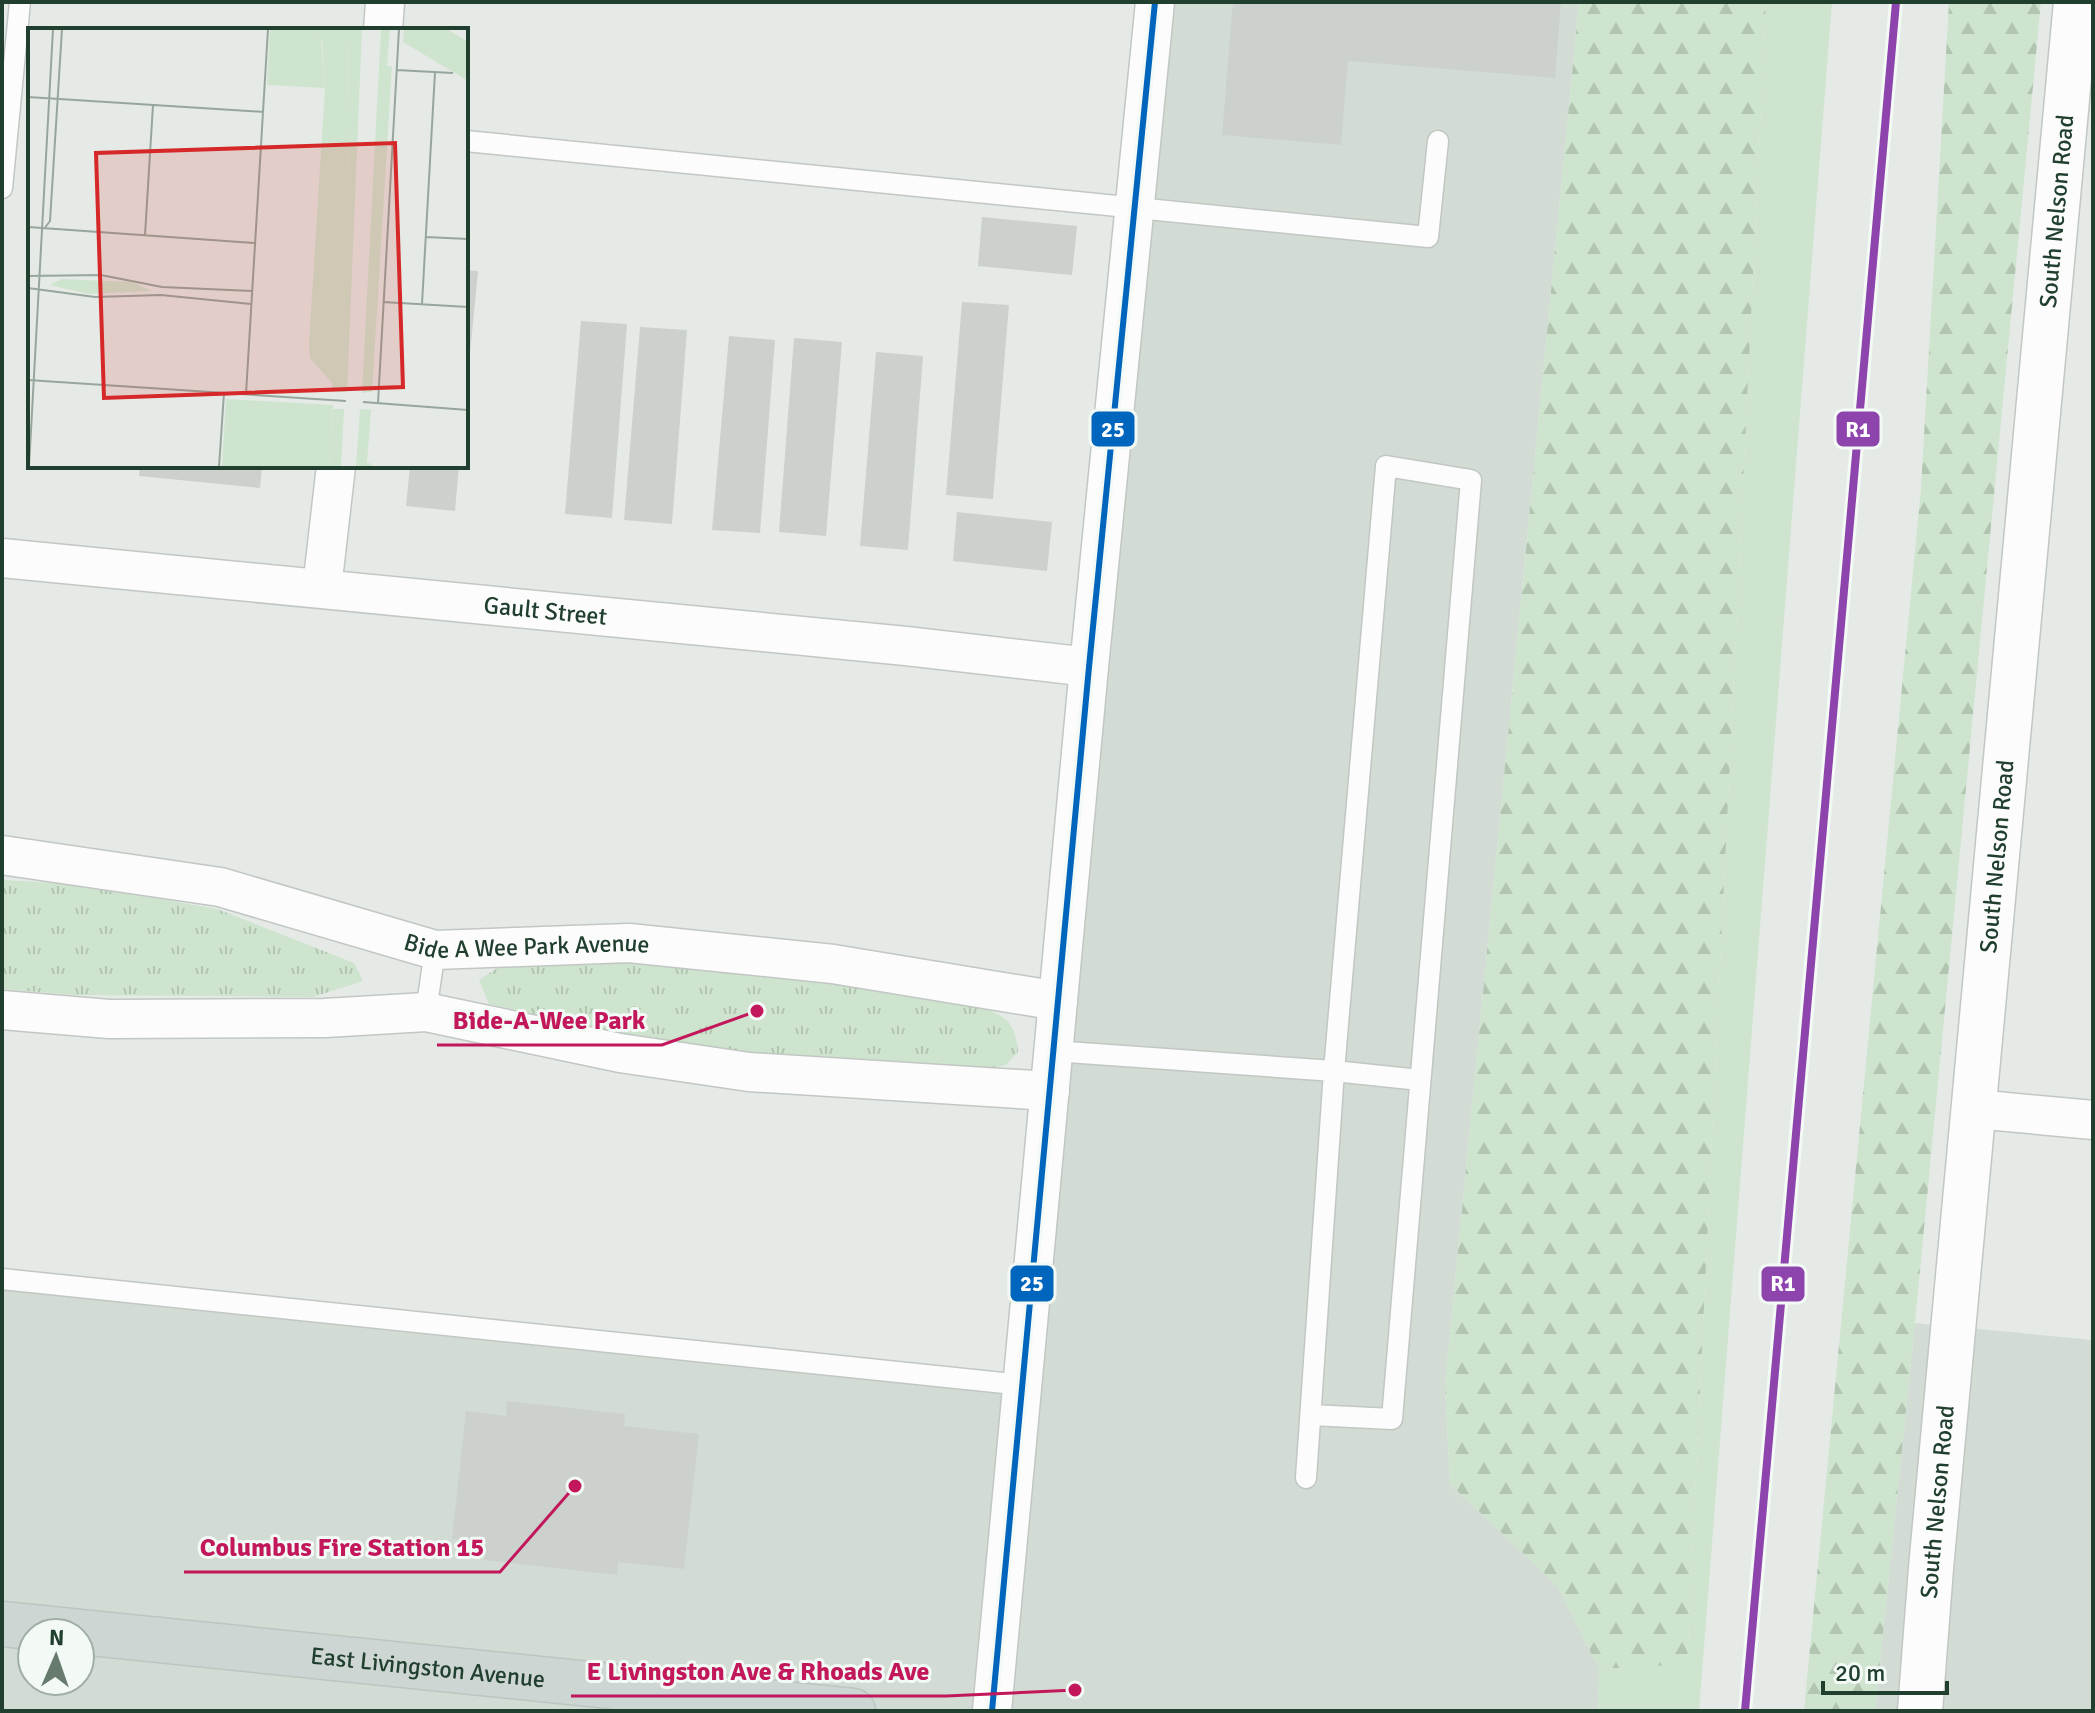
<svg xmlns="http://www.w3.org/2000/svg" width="2095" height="1713" font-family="Signika,sans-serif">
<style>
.built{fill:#d2dcd5;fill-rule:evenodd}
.green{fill:#cee4ce}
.forest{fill:url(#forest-firs)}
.park{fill:url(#park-tufts)}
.building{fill:#ccd1ce}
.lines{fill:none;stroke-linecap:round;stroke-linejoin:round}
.service-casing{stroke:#c2c7c3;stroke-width:23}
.minor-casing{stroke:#c2c7c3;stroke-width:41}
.tertiary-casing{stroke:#c2c7c3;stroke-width:47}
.primary-casing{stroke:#bcc6c1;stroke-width:47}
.service{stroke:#fbfcfb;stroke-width:20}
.minor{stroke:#fbfcfb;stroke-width:38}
.tertiary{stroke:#fbfcfb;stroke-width:44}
.primary{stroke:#cdd6d2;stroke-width:44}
.bus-1-casing{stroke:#f3f9f4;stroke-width:12}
.bus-1{stroke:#0065bd;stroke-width:6}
.rail-1-casing{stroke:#f3f9f4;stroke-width:14}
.rail-1{stroke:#8e44ad;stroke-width:8}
.labels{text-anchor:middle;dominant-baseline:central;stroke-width:6;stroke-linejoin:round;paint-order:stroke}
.street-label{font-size:24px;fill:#213f2e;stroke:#f3f9f4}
.inset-road{fill:none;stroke:#97a69c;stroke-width:2}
.view{fill:#d62828;fill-opacity:0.15;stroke:#d62828;stroke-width:4}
.inset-edge{fill:none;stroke:#213f2e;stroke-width:4}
.leader{fill:none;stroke:#c2185b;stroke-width:3}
.callout-dot{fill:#c2185b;stroke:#f3f9f4;stroke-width:3}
.callout-label{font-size:26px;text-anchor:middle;font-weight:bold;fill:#c2185b;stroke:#f3f9f4;stroke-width:6;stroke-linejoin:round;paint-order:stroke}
.line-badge{stroke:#f3f9f4;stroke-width:3}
.badge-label{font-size:22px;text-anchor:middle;font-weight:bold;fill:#fff}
</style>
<defs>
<pattern id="forest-firs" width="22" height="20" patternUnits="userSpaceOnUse" patternTransform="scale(2)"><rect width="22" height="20" fill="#cee4ce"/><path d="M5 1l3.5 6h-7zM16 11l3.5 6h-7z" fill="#b1c5b1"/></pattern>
<pattern id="park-tufts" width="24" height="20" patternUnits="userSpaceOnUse" patternTransform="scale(2)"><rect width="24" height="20" fill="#cee4ce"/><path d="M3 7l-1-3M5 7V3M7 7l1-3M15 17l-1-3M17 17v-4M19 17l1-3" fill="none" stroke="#b1c5b1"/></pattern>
</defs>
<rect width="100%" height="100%" fill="#e5eae6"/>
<path class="built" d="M1169,2h410l-134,1383 5,99 107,101 42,84 -1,42h-1596v-431l1020,99zM32,1633h48v48h-48z
M1915,1323l178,17v371h-218z"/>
<path class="green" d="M1766,2h66l-133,1709h-101l1,-42 88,-6z"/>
<path class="forest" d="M1579,2h187l-79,1662 -88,5 -42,-84 -107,-101 -5,-99z
M1949,2h92l-126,1321 -40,388h-71l117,-1223z"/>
<path class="park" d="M2,880l74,4 141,25 137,54 9,18 -50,16 -237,-2 -74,-6z
M627,954l106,9 247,43c27,12 35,15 38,46l-12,13 -19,4 -238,-15 -93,-13 -167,-37 -10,-24 23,-15z"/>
<path class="building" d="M1233,2h328l-6,76 -207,-17 -7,84 -119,-10z
M982,217l95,9 -5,49 -94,-9z
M466,270l12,1 -10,103h-2z
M962,302l47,3 -16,194 -47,-4z
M581,321l46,3 -15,194 -47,-4z
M640,327l47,3 -15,194 -48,-4z
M729,336l46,4 -15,193 -48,-3z
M794,338l48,4 -16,194 -47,-4z
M876,352l47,4 -15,194 -48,-4z
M140,466h122l-2,22 -121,-12z
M410,466h49l-4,45 -49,-5z
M957,512l95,10 -5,49 -94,-10z
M507,1401l118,13 -1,12 75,8 -15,135 -66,-7 -1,13 -133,-15 2,-18 -34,-3 14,-128 40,5z"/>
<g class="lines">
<defs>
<path id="service" d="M466,141l962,96 10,-96
M2,188l18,-186
M426,1012l9,-62
M1053,1051l281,20 -28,407
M2,1279l1021,106
M1311,1415l81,4 79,-939 -85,-14 -52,605 86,9"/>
<g id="minor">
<path d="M383,30l2,-28"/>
<path id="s1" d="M2,558l904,88 183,21"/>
<path d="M322,588l14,-122"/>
<path id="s2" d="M2,855l218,32 215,63 194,-7 204,21 225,37"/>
<path d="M2,1010l107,9 216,-1 101,-6 194,41 129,19 301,19"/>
<path d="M1975,1109l118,11"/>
<path d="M992,1711l97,-1044 66,-665"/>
</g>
<g id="tertiary">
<path id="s3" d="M1920,1711l11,-143 145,-1566"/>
</g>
<g id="primary">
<path id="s4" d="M2,1624l851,87"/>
</g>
</defs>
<use href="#service" class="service-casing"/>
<use href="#minor" class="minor-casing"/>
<use href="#tertiary" class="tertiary-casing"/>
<use href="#primary" class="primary-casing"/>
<use href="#service" class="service"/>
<use href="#minor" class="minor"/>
<use href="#tertiary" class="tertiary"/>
<use href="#primary" class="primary"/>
<defs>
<path id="bus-1" d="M992,1711l97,-1044 66,-665"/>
</defs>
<use href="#bus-1" class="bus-1-casing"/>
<use href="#bus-1" class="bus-1"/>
<defs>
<path id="rail-1" d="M1745,1711l151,-1709"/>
</defs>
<use href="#rail-1" class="rail-1-casing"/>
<use href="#rail-1" class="rail-1"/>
</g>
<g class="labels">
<g class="street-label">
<text stroke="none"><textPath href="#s3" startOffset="1506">South Nelson Road</textPath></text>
<text stroke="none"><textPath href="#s1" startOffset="546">Gault Street</textPath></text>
<text stroke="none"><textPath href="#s3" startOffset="858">South Nelson Road</textPath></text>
<text stroke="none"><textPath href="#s2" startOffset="536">Bide A Wee Park Avenue</textPath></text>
<text stroke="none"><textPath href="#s3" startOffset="210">South Nelson Road</textPath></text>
<text stroke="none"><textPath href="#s4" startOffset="428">East Livingston Avenue</textPath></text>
</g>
</g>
<g transform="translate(28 28)">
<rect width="440" height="440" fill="#e5eae6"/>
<path d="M242,1l38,1 13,9 4,49 -58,-3zM321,1h13l-15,363h-14l-1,-9 13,-1zM376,1h43l21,13v39l-65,-39z" fill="#cee4ce"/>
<path d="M249,1h72l-4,353 -13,1 -22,-25 -1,-14 16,-256 -3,-48 -14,-10zM353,1h9l-3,37h5l-20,326 -10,1zM305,381h11l-3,58h-12zM332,381l11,1 -4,52 8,5h-19z" fill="#cee4ce"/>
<path d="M33,251l70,3 21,9 -64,3 -38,-9zM198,371l107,6 -4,62h-107z" fill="#cee4ce"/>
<path class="inset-road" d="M368,42l57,3M0,69l236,15M0,199l226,16M16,201l6,-8 12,-192M117,207l8,-130M398,209l42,2M0,248l73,-1 61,12 90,4M0,260l67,9 66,-2 90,9M355,274l85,5M394,276l13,-232M0,352l318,21M218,366l22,-365M335,374l105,8M350,375l21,-374M1,439l24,-438M191,439l5,-74"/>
<path class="view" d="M367,115l8,244 -299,11 -8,-245z"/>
<rect width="440" height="440" class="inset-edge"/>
</g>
<path class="leader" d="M757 1011L662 1045H437M575 1486L500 1572H184M1075 1690L946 1696H571"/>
<g class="callout-dot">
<circle cx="757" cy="1011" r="8"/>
<circle cx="575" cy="1486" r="8"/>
<circle cx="1075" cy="1690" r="8"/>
</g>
<g class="callout-label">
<text x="549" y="1029">Bide-A-Wee Park</text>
<text x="342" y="1556">Columbus Fire Station 15</text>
<text x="758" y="1680">E Livingston Ave &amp; Rhoads Ave</text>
</g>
<g class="line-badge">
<rect x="1090" y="410" width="46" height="38" rx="8" fill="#0065bd"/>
<rect x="1835" y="410" width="46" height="38" rx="8" fill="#8e44ad"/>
<rect x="1009" y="1264" width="46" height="39" rx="8" fill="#0065bd"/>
<rect x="1760" y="1265" width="46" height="38" rx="8" fill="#8e44ad"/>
</g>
<g class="badge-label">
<text x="1113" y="437">25</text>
<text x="1858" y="437">R1</text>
<text x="1032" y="1291">25</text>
<text x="1783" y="1291">R1</text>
</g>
<rect width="2095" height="1713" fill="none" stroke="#213f2e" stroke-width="8"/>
<g transform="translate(56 1657) rotate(2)"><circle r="38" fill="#f3f9f4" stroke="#9fafa5" stroke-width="2"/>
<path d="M0-6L14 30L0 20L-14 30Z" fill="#667b6e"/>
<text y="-12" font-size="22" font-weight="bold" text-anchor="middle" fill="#213f2e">N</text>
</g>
<path d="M1823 1681v12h124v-12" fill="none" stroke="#213f2e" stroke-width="4"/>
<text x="1835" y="1681" font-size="24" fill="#213f2e" stroke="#f3f9f4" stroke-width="6" paint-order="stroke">20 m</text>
</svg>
